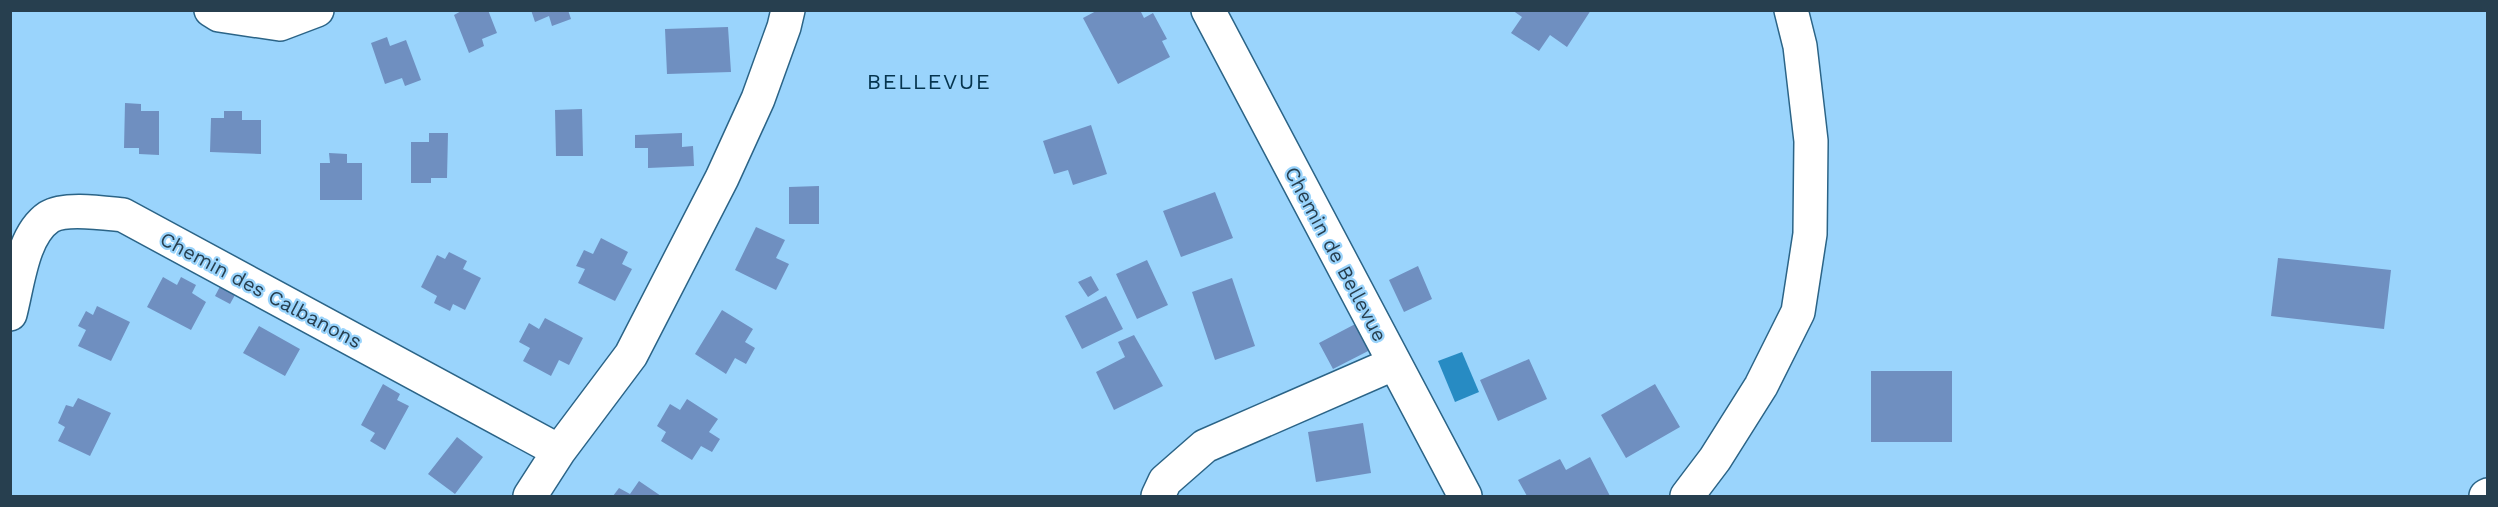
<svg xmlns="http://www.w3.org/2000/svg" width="2498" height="507" font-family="'Work Sans',sans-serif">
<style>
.water{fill:#278bc3}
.building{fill:#6f8fc0}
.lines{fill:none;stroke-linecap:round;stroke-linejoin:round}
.minor-casing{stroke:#2b6487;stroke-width:36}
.minor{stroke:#fff;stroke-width:33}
.labels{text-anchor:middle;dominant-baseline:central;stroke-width:4.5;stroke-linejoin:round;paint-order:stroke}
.street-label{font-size:20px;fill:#273f4f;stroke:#9ad4fc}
.quarter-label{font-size:22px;letter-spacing:1.5px;fill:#05344e;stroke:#9ad4fc}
</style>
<rect width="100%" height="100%" fill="#9ad4fc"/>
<path class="water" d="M1462,352l17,40 -24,10 -17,-41z"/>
<path class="building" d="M463,10h25l9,23 -15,6 2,7 -15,7 -15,-38z
M531,10h37l3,9 -19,7 -3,-10 -14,6z
M1098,10h42l4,8 9,-5 14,26 -5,2 8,16 -52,27 -35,-66z
M1512,10h79l-24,37 -17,-12 -11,16 -28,-18 11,-16z
M728,27l3,45 -64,2 -2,-45z
M387,37l3,9 16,-6 15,40 -16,6 -3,-8 -17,6 -14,-41z
M125,103l16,1v7h18v44l-20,-1v-6h-15z
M582,109l1,47h-27l-1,-46z
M224,111h18v9h19v34l-51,-2 1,-34h13z
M1091,125l16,49 -34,11 -5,-15 -14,4 -11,-33z
M429,133h19l-1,45h-16v5h-20v-41h18z
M682,133v14l11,-1 1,20 -46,2v-20h-13v-13z
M329,153l18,1v9h15v37h-42v-37h10z
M819,186v38h-30v-37z
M1215,192l18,46 -52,19 -18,-46z
M756,227l29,13 -9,18 13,6 -13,26 -41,-20z
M601,238l27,14 -6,12 10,5 -17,32 -37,-18 7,-14 -9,-3 8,-16 9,4z
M449,252l18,9 -4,8 18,9 -16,32 -12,-6 -3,7 -16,-8 3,-7 -16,-9 16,-32 8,4z
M2278,258l113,12 -7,59 -113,-13z
M1147,260l21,45 -31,14 -21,-45z
M1418,266l14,33 -28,13 -15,-32z
M1091,276l8,14 -11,7 -10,-15z
M163,277l14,8 4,-8 15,8 -4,8 14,9 -15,28 -44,-23z
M225,277l15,9 -10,18 -15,-8z
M1232,278l23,68 -40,14 -23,-68z
M1106,296l17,33 -41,20 -17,-33z
M97,306l33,16 -19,39 -33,-15 8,-16 -8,-4 8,-15 7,4z
M722,310l31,19 -8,13 10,6 -9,16 -11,-6 -9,16 -31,-20z
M545,318l38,20 -14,27 -10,-5 -8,16 -28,-15 7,-13 -11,-6 10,-19 10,6z
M1361,321l13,27 -41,21 -14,-26z
M259,326l41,23 -15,27 -42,-23z
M1134,335l29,51 -49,24 -18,-38 29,-15 -7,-15z
M1529,359l18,40 -49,22 -18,-41z
M1871,371h81v71h-81z
M383,384l17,10 -3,6 12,6 -24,44 -15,-9 5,-8 -14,-8z
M1655,384l25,43 -54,31 -25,-43z
M78,398l33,15 -21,43 -32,-15 7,-14 -7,-4 8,-18 7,2z
M687,399l31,20 -9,13 11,7 -8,13 -11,-6 -9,14 -31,-19 5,-9 -9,-6 13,-22 10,6z
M1363,423l8,50 -55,9 -8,-50z
M457,437l26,20 -28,37 -27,-20z
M1590,457l20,39h-83l-9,-16 42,-21 6,11z
M639,481l22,15h-48l6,-8 11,6z"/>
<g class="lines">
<defs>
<path id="minor" d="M211,10l8,5 61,9 37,-14
M1208,10l257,486
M10,314c8,-30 12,-79 39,-97 16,-10 55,-4 74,-2l436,236
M530,496l29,-45 72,-96 91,-177 36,-79 26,-72 4,-17
M1158,496l7,-15 40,-35 188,-82
M1687,496l28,-37 46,-73 37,-74 12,-78 1,-93 -11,-95 -9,-36
M2486,496l2,-1"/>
</defs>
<use href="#minor" class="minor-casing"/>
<use href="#minor" class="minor"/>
</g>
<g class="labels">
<g class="street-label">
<text transform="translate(1336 254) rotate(62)">Chemin de Bellevue</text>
<text transform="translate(261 290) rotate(28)">Chemin des Calbanons</text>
</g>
<g class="quarter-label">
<text x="929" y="81">BELLEVUE</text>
</g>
</g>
<rect width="2498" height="507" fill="none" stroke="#273f4f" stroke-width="24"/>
</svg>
